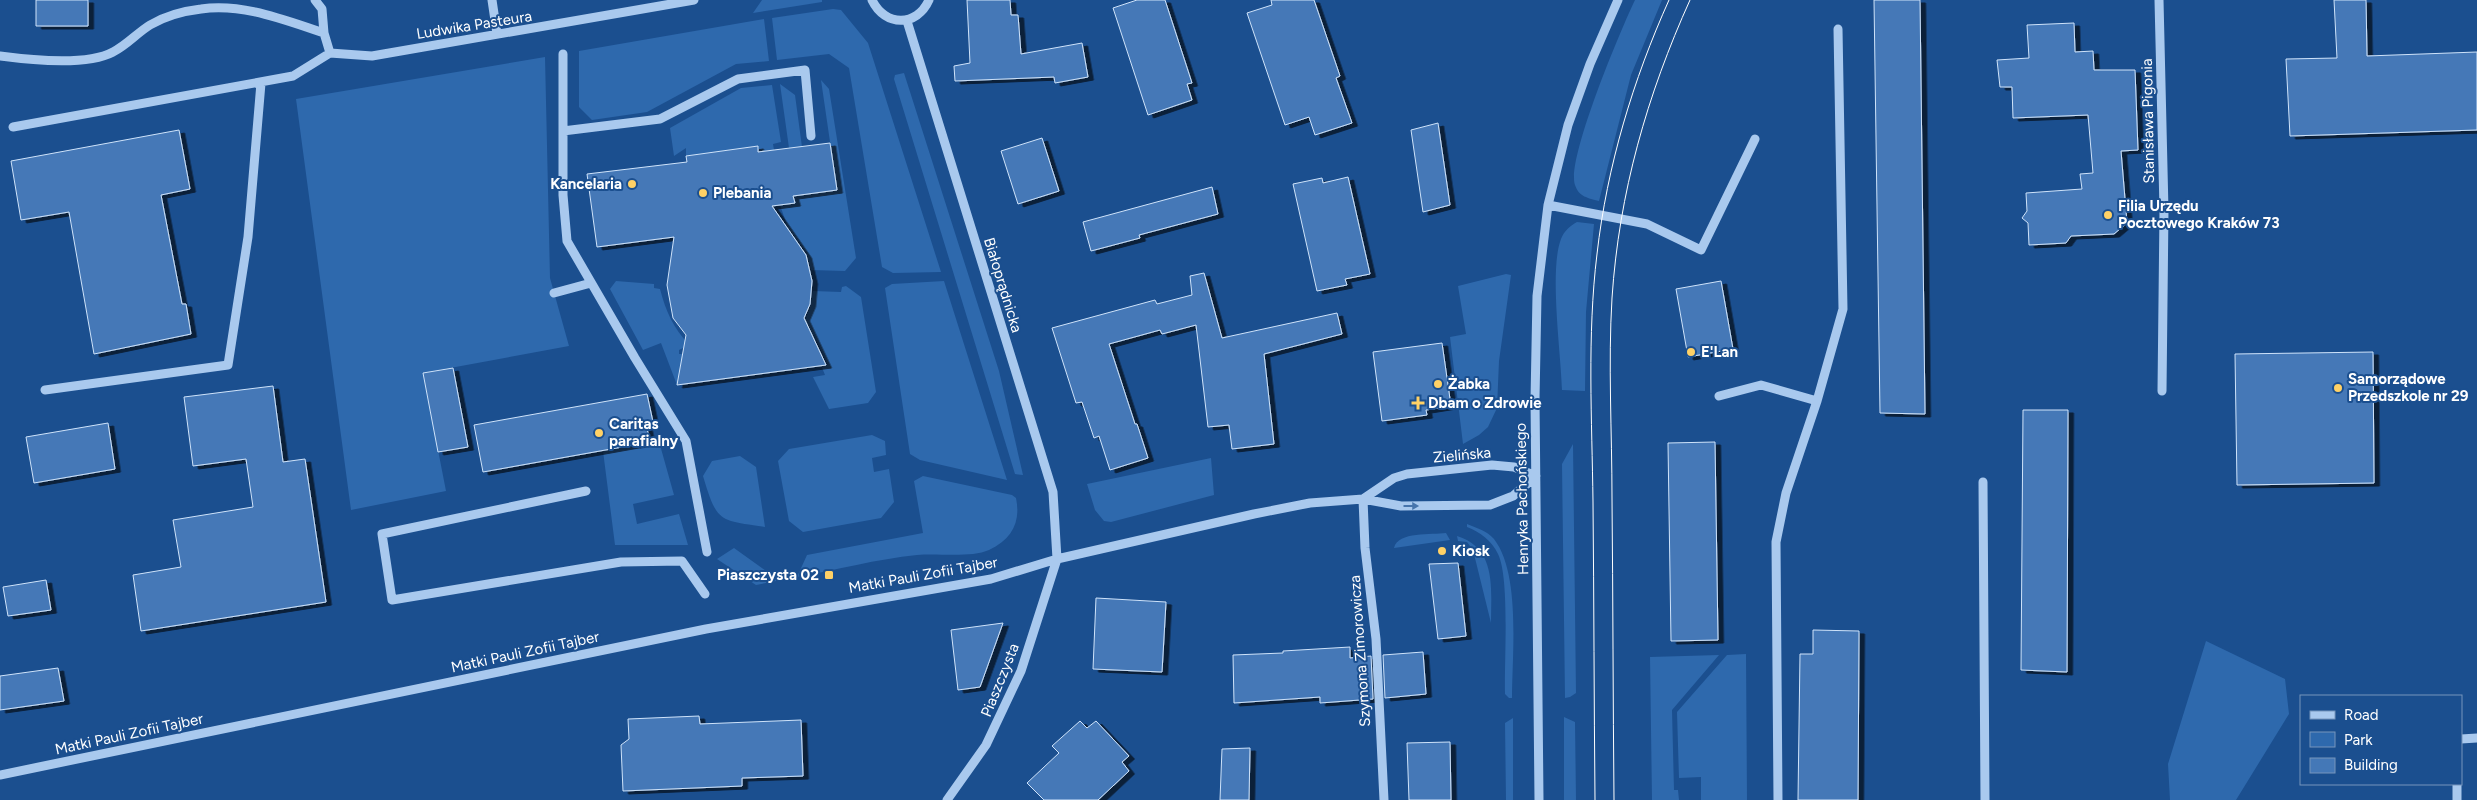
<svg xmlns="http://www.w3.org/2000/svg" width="2477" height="800" font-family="Figtree,sans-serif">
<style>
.green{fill:#2e69ad}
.building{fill:#4478b7;stroke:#cfe3fa;filter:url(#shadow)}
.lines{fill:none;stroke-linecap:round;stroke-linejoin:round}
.minor{stroke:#a9c9ee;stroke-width:9}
.tram{stroke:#fff;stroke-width:1}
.oneway{fill:#4674ac}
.poi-dot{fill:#ffd166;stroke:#1b4f8f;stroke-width:2}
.labels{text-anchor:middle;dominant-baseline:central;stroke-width:4;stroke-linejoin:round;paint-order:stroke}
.street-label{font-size:15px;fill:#fff;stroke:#1b4f8f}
.poi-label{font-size:15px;font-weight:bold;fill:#fff;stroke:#1b4f8f;text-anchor:start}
</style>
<defs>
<filter id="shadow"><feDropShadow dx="5.5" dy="3" stdDeviation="0" flood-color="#0009"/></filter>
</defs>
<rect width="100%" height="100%" fill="#1b4f8f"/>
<path class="green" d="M762,0h60v2l-69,11z
M1635,0h27l-31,75 -32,126c-11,-3 -20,-4 -24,-16 -9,-25 46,-156 60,-185z
M833,9l8,1 27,33 73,229 -48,1 -11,-6 -33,-199 -20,-14 -52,6 -5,-42z
M764,19l5,42 -33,3 -89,48 -55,8 -13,-13v-56z
M545,57l5,221 19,68 -146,27 23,118 -95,19 -55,-411z
M904,73l95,298 24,104 -8,-1 -121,-395 1,-4z
M821,80l8,9 27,169 -11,13 -34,-1 -4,-17 -19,-25 -8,-23 14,-2 -1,-7 44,-6z
M780,84l15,11 7,52 -13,1z
M772,85l9,57 -8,2 1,6 -16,2 -1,-6 -71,10v-8l-12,8 -4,-28 71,-40z
M1577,222l17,2 -8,88 -1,79 -23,-1c-1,-37 -13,-120 -1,-151 3,-8 9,-13 16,-17z
M1506,274l5,1 -12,86 -2,47 -9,19 -9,8 -16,9 -13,-107 16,-3 -8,-48z
M616,281l38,3v4l6,1c6,23 13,38 29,56l-10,5v4h4l-6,31 -16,-42 -18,7 -33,-61z
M944,281l63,199 -87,-20 -10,-6 -25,-166 7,-4z
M846,286l15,11 15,95 -8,11 -39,6 -16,-32 12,-2 -4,-10h7l-14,-30 -15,2 10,-27 4,-19 28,1 1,-5z
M872,435l13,6 1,14 -14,3 2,14 15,-3 5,33 -13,16 -78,14 -14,-11 -11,-60 11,-12z
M639,444l1,5 20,-4 14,50 -41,9 4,20 42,-10 9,31h-73l-12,-94z
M1573,444l3,249 -6,4 -5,1 -3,-234z
M740,456l16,11 9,60c-46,-7 -48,-4 -62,-51l9,-15z
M1211,458l3,37 -103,27 -7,-1 -9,-11 -8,-26z
M923,476l89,19 4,3c5,24 -4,41 -27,52 -18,8 -51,3 -72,5 -40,4 -81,15 -120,22l10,-22 116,-22 -9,-52z
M1467,524c10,4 20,7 27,15 27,35 18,116 18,159h-3l-4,-4c-1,-31 5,-116 -7,-140 -6,-13 -18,-22 -31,-27z
M1446,533l4,7 -56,8c4,-17 38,-13 52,-15z
M1457,536c40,12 34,53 34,87l-18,-73 -6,-8 -9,-1z
M734,548l42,30v3l-20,4 -39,-26z
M2206,641l79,38 4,35 -53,86h-66l-2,-36z
M1746,654l1,146h-46v-23l-22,1 -2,-66 50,-57z
M1719,655l-47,55 2,80h4l1,10h-27l-2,-143z
M1564,717l11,5 1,78h-12z
M1513,718v82h-7l-1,-77z"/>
<path class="building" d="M36,0h52v26h-52z
M967,0h43l1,15h7l3,39 61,-11 6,34 -33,6 -1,-6 -99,4 -1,-15 16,-3z
M1137,0h28l27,83 -5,1 5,16 -44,15 -35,-107z
M1271,0h43l26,76 -4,2 16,45 -37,12 -6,-18 -24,8 -38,-112 25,-8z
M1874,0h46l5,414 -45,-1z
M2334,0h32l1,56 110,-4v78l-187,6 -4,-77 51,-1z
M2074,23l1,29 18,-1 1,19h41l3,80 -17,1 6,72 -13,11 -43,2 -5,7 -37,2 -1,-22 -6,-5 5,-7 -1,-18 56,-4 -2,-15 13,-1 -5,-58 -75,3 -1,-31h-12l-3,-27 32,-2 -2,-33z
M1438,123l12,82 -27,7 -12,-82z
M179,130l11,59 -29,6 21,109h4l5,30 -97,20 -25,-142 -48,8 -10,-59z
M1042,138l17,53 -41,13 -17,-53z
M830,143l7,47 -44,6 2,7 -23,3 34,49 6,26 -2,23 -6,14 22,47 -149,20 9,-50 -13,-17 -6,-33 7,-48 -77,10 -10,-73 100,-12 -1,-6 72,-10v6z
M1348,177l22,97 -25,5 2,6 -30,6 -24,-107 29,-6 1,5z
M1212,187l6,27 -79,21 1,3 -49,13 -8,-29z
M1204,273l18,65 115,-25 5,21 -78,20 10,90 -42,5 -3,-24 -21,2 -12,-102 -34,9 -2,-4 -51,14 26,80h2l11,34 -38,12 -11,-34 -5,2 -12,-36 -6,1 -24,-75 103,-28 2,4 35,-9 -2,-19z
M1721,281l12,68 -45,8 -12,-68z
M1442,343l9,63 -25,4 1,5 -45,6 -9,-69z
M2373,352l1,131 -137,2 -2,-131z
M453,368l15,79 -30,5 -15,-79z
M273,386l10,76 22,-3 21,143 -185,29 -8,-56 48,-8 -8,-47 80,-13 -7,-48 -53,7 -9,-69z
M647,394l6,28 -7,2 4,18 -167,30 -9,-47z
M2023,410h45l-1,262 -46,-2z
M108,423l7,46 -81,14 -8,-46z
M1715,442l3,198 -47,1 -3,-198z
M1458,563l8,73 -28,3 -9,-75z
M46,580l5,30 -43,6 -5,-29z
M1096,598l70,4 -4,70 -69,-3z
M1003,623l-23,64 -22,3 -7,-60z
M1813,630l46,1 -1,169h-60l2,-146h13z
M1350,647v11l21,-2 2,43 -53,4v-6l-86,6 -1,-48 50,-2v-2z
M1423,652l3,42 -41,4 -2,-43z
M58,668l6,33 -64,9v-34z
M699,716l1,8 101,-4 2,56 -61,2v8l-119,5 -2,-46 8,-6 -1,-20z
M1080,721l7,7 9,-7 33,35 -7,6 7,9 -31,29h-54l-17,-17 32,-30 -7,-7z
M1450,742l1,58h-42l-2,-57z
M1250,748l-1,52h-29l2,-51z"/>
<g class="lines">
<path class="minor" d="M315,0l7,9 2,24 6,20
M492,0l5,34
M872,0c13,27 45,27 57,0
M2159,0l5,210 -2,181
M907,21l146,471 4,67 -36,112 -35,74 -39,55
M563,54v141l4,46 68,117 51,83 21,111
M0,56c30,4 87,10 113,-4 14,-7 24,-19 37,-27 15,-9 34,-14 51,-16 42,-6 83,11 123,24
M13,127l280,-51 37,-23 42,3 322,-56
M563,131l97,-12 78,-40 67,-9 6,66
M1548,205l99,19 54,26 54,-111
M554,293l37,-10
M45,390l183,-25 20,-128 13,-154
M1719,396l42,-11 56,16
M1983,482l2,318
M586,491l-204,43 10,66 229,-38 61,-1 23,33
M1363,499l2,49 11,91 8,161
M1363,499l31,-21 13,-4 85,-9 22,2 22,9
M2461,739l16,-1
M0,775l706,-146 285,-50 66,-20 197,-45 56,-11 53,-4 38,7 89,-1 23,-9 23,-20
M2457,784v16
M1539,800l-4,-401 2,-103 11,-91 20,-80 22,-61 28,-64
M1778,800l-2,-258 10,-49 31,-92 26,-92 -5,-280"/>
<path class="tram" d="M1595,800c-1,-99 -1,-198 -2,-298 -1,-82 -6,-166 4,-248 10,-88 36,-174 72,-254
M1614,800c-1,-101 -1,-201 -2,-302 0,-66 -4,-134 0,-200 7,-105 35,-203 78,-298"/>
</g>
<defs><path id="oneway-solid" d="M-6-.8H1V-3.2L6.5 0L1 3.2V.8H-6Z" transform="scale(1.25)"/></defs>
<use class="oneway" href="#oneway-solid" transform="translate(1411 506)"/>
<g class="poi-dot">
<circle cx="632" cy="184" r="5"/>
<circle cx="703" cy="193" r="5"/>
<circle cx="2108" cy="215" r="5"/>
<circle cx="1691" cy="352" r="5"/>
<circle cx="1438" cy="384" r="5"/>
<circle cx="2338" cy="388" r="5"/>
<path d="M1415.5 395.5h5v5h5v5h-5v5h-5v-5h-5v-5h5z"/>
<circle cx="599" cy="433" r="5"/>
<circle cx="1442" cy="551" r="5"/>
<rect x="824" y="570" width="10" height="10" rx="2.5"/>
</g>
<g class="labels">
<g class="street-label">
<text transform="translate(474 25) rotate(-9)">Ludwika Pasteura</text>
<text transform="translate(2148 121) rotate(-91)">Stanisława Pigonia</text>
<text transform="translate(1003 285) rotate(73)">Białoprądnicka</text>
<text transform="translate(1462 455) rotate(-5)">Zielińska</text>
<text transform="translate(1522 499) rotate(-91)">Henryka Pachońskiego</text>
<text transform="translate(923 575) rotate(-10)">Matki Pauli Zofii Tajber</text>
<text transform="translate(1360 651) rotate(-94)">Szymona Zimorowicza</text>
<text transform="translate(525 652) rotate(-12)">Matki Pauli Zofii Tajber</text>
<text transform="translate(1000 680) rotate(-68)">Piaszczysta</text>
<text transform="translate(129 734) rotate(-12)">Matki Pauli Zofii Tajber</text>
</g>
<g class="poi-label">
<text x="622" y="184" text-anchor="end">Kancelaria</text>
<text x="713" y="193">Plebania</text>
<text x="2118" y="206">Filia Urzędu<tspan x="2118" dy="17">Pocztowego Kraków 73</tspan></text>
<text x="1701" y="352">E'Lan</text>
<text x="2348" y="379">Samorządowe<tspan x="2348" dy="17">Przedszkole nr 29</tspan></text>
<text x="1448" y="384">Żabka</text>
<text x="1428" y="403">Dbam o Zdrowie</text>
<text x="609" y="424">Caritas<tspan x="609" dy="17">parafialny</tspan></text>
<text x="1452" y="551">Kiosk</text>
<text x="819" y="575" text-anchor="end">Piaszczysta 02</text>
</g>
</g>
<rect x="2300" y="695" width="162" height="90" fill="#1b4f8f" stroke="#7695bc"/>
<rect x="2310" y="711" width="25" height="8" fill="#a9c9ee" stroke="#7695bc"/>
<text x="2344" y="720" font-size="15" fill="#ffffff">Road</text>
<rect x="2310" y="732" width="25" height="15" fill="#2e69ad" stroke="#7695bc"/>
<text x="2344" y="745" font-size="15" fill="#ffffff">Park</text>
<rect x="2310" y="758" width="25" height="15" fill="#4478b7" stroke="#7695bc"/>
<text x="2344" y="770" font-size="15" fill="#ffffff">Building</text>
</svg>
